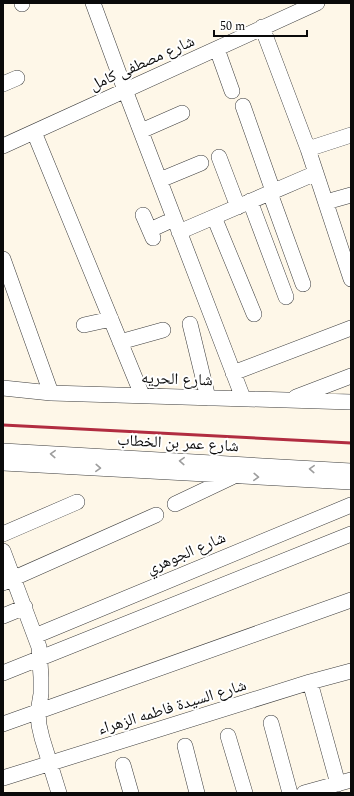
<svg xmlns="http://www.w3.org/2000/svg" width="354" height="796" font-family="Spectral,'Noto Naskh Arabic',serif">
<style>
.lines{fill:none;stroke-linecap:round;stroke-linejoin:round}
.minor-casing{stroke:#3d3d3d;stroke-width:16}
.minor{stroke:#fff;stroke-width:15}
.rail{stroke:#b12c40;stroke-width:3}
.oneway{stroke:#9d9d9d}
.labels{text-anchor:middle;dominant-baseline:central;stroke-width:4;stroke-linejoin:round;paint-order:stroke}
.street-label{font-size:16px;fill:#0a0a0a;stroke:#fff}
</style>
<rect width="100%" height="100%" fill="#fef7e8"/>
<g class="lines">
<defs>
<path id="minor" d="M22,3v1
M93,3l32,87 118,308
M262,27l46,122 43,130
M217,49l15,42
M3,84l14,-6
M243,106l30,85
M141,131l41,-18
M34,132l108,263
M3,146l314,-143
M308,149l43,-14
M219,157l19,50
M160,180l41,-17
M270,193l33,91
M250,201l36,96
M326,202l25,-7
M143,215l10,23
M214,217l40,97
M150,230l24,-11
M179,232l137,-59
M3,259l48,134
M190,324l18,74
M84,325l27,-6
M120,342l43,-12
M233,373l118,-45
M3,388l48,5 300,9
M296,397l55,-21
M3,451l348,20
M3,463l348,19
M175,504l57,-27
M3,534l74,-32
M3,551l36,96 2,30v17l-3,18 1,13 3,13 17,55
M3,583l153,-68
M3,616l22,-9
M35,636l316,-131
M3,673l348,-139
M310,682l28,102
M271,723l19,70
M3,724l348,-124
M228,736l17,57
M185,746l12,47
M123,765l8,28
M3,778l307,-96 41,-11
M304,793l47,-13"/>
</defs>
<use href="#minor" class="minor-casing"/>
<use href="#minor" class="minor"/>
<path class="rail" d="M3,425l348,18"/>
</g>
<defs><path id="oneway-chevron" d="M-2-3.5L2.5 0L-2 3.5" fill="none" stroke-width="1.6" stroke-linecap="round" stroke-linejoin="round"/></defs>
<g class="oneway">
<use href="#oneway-chevron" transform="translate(53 454) rotate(-177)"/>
<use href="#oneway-chevron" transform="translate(182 461) rotate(-177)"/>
<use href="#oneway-chevron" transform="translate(98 468) rotate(3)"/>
<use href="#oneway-chevron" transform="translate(312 469) rotate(-177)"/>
<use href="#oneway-chevron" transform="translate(256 477) rotate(3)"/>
</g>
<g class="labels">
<g class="street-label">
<text transform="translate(142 63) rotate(-24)">شارع مصطفى كامل</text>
<text transform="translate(177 379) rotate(2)">شارع الحريه</text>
<text transform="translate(178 443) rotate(3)">شارع عمر بن الخطاب</text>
<text transform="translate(186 553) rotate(-23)">شارع الجوهري</text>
<text transform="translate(172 707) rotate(-17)">شارع السيدة فاطمه الزهراء</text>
</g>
</g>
<rect width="354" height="796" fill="none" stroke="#0a0a0a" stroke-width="8"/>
<path d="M214 30v6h93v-6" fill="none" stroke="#0a0a0a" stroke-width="2"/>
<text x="220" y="30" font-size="12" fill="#0a0a0a" stroke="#ffffff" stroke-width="3" paint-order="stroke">50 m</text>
</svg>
